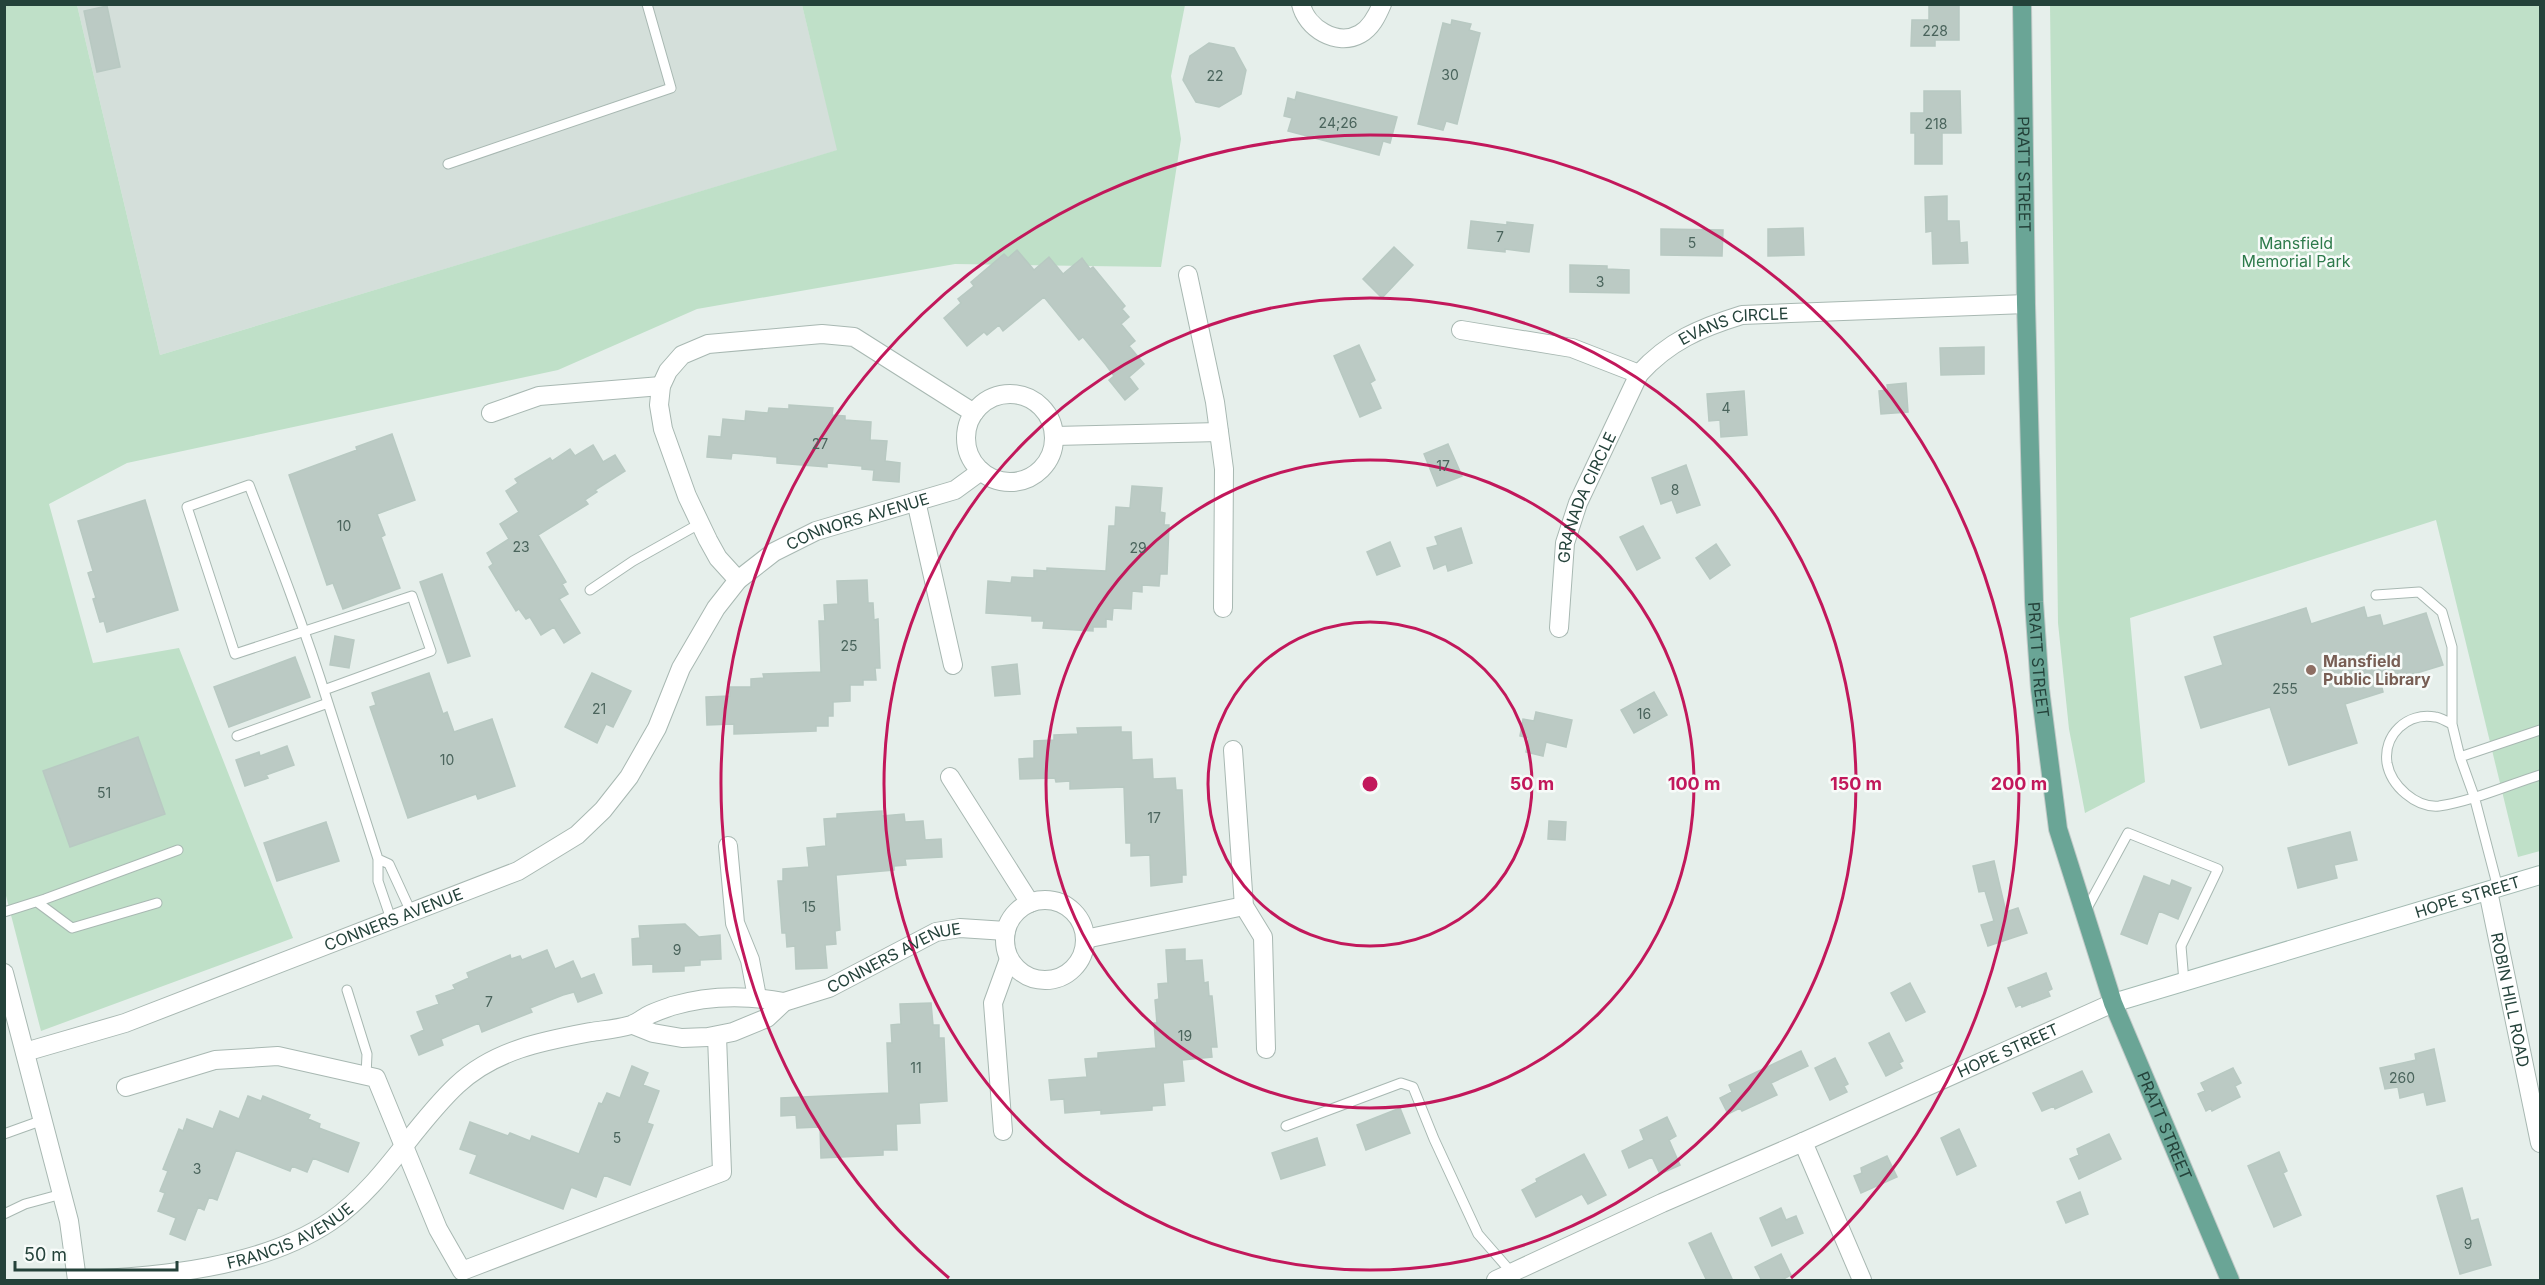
<svg xmlns="http://www.w3.org/2000/svg" width="2545" height="1285" font-family="Inter,sans-serif">
<style>
.built{fill:#d4dfda}
.green{fill:#bfe0c8}
.building{fill:#bbcac4;stroke:#b8c9c2;stroke-width:1.5}
.lines{fill:none;stroke-linecap:round;stroke-linejoin:round}
.lane-casing{stroke:#a8b8b2;stroke-width:11}
.street-casing{stroke:#a8b8b2;stroke-width:20}
.secondary-casing{stroke:#a4bbb3;stroke-width:20}
.primary-casing{stroke:#c2cac8;stroke-width:20}
.lane{stroke:#fff;stroke-width:9}
.street{stroke:#fff;stroke-width:18}
.secondary{stroke:#fff;stroke-width:18}
.primary{stroke:#6aa596;stroke-width:18}
.ring{fill:none;stroke:#c2185b;stroke-width:3}
.education-dot{fill:#8d6e63;stroke:#f7fbf9;stroke-width:2}
.labels{text-anchor:middle;dominant-baseline:central;stroke-width:5;stroke-linejoin:round;paint-order:stroke}
.number-label{font-size:14px;fill:#4a645c}
.street-label{font-size:16px;fill:#24423a;stroke:#f7fbf9}
.park-label{font-size:16px;fill:#2d7a4b;stroke:#f7fbf9}
.education-label{font-size:16px;font-weight:bold;fill:#785e54;stroke:#f7fbf9;text-anchor:start}
.centre{fill:#c2185b;stroke:#f7fbf9;stroke-width:3}
.ring-label{font-size:18px;text-anchor:middle;font-weight:bold;fill:#c2185b;stroke:#f7fbf9;stroke-width:5;stroke-linejoin:round;paint-order:stroke}
</style>
<rect width="100%" height="100%" fill="#e6efeb"/>
<path class="built" d="M77,5h725l36,145 -678,205z"/>
<path class="green" d="M4,5h73l83,350 677,-205 -35,-145h383l-14,71 10,63 -20,128 -206,-3 -258,45 -139,61 -431,93 -78,41 44,159 86,-15 114,290 -252,93 -37,-143z
M2050,5h490v846l-22,6 -82,-337 -306,98 15,164 -60,31 -16,-84 -11,-106z"/>
<path class="building" d="M1929,4h30v36h-24v6h-24l1,-26h17z
M107,6l13,61 -23,5 -13,-61z
M1452,20l19,4 -2,6 11,3 -23,91 -11,-3 -3,9 -25,-6 25,-101 8,2z
M1209,43l25,5 12,22 -5,24 -22,13 -23,-5 -13,-22 7,-24z
M1924,91h36l1,42h-19v31h-27v-31h-4v-20h13z
M1297,92l100,25 -7,26 -7,-2 -4,14 -91,-24 4,-13 -8,-2 4,-18 7,2z
M1947,196v25h12l1,22 7,-1 1,21 -35,1 -1,-33 -6,1 -1,-35z
M1471,221l36,4v-3l26,3 -4,27 -24,-3v3l-37,-4z
M1803,228l1,27 -36,1v-27z
M1661,229l62,1 -1,26 -61,-1z
M1394,247l19,18 -31,33 -19,-19z
M1017,250l17,20 15,-13 14,17 19,-16 8,11 3,-2 32,39 -3,3 7,8 -8,7 14,17 -6,5 15,18 -15,13 9,12 -13,11 -16,-20 5,-4 -8,-11 -23,-28 -4,3 -35,-43 -41,34 -4,-6 -12,10 -3,-3 -17,14 -23,-28 17,-15 -3,-4 16,-13 -3,-4 33,-28 4,4z
M1570,265l37,1v3l22,1v23l-59,-1z
M1359,345l16,35 -5,3 11,25 -21,9 -26,-61z
M1984,347v27l-43,1 -1,-27z
M1906,383l2,29 -27,2 -2,-23 9,-1 -1,-5z
M1744,391l3,44 -26,2 -1,-17 -11,1 -2,-27z
M789,405l44,3 -1,7 13,1v4l26,2 -1,18 17,1 -2,20 15,2 -1,19 -26,-2 1,-10 -12,-1v-3l-35,-3v4l-50,-4v-6l-45,-4 -1,6 -24,-2 2,-21 12,1 2,-18 22,2 1,-10 22,2 1,-5 20,1z
M392,434l23,66 -38,14 8,21 -4,2 19,51 -57,21 -10,-26 -6,2 -38,-110 68,-25 -1,-3z
M1448,444l14,32 -25,10 -13,-32z
M593,445l10,17 12,-7 10,16 -30,19 2,2 -12,8 3,4 -50,31 28,47 -4,2 6,10 -9,5 21,34 -16,10 -10,-16 -13,8 -11,-18 -4,2 -7,-10 -3,2 -27,-44 4,-3 -6,-11 22,-14 -9,-15 19,-12 -13,-21 12,-8 -3,-4 35,-21 2,3 18,-12 5,7z
M1686,465l14,40 -23,8 -5,-13 -11,4 -9,-26z
M1132,486l30,2 -2,24 5,1 -1,12h5l-2,49h-7l-1,12 -17,-1v7l-10,-1 -1,18 -18,-1 -1,12 -6,-1v8h-13v4l-50,-3 1,-7h-12v-5l-46,-3 2,-32 23,2 1,-6 22,1v-8l13,1v-3l59,3 3,-45h6l1,-19 14,1z
M145,500l33,110 -71,22 -3,-11 -4,1 -7,-23 3,-1 -8,-25 5,-2 -15,-50z
M1643,526l17,32 -23,12 -17,-33z
M1461,528l11,35 -24,8 -2,-7 -12,5 -7,-21 11,-3 -3,-8z
M1390,542l10,24 -23,9 -10,-23z
M1716,544l14,21 -20,14 -14,-21z
M442,574l28,82 -22,7 -28,-81z
M867,580l1,23h5l1,17 4,-1 2,49h-5l1,12h-13v5h-13v16l-17,1v14h-5v10h-12v5l-82,3v-10l-27,1 -1,-28 24,-1 -1,-9h22v-8l13,-1 -1,-4 58,-2 -2,-51h6l-1,-16 14,-1 -1,-23z
M2364,607l3,11 13,-3 3,11 43,-13 17,52 -62,19 2,8 -38,12 12,39 -68,22 -19,-58 -69,21 -16,-51 38,-12 -9,-28 92,-29 5,16z
M335,636l19,4 -5,28 -19,-3z
M295,657l15,40 -81,30 -15,-40z
M1017,664l3,30 -25,2 -3,-29z
M429,673l14,41 4,-2 7,20 38,-13 23,67 -37,13 -2,-5 -68,24 -38,-111 6,-2 -4,-12z
M592,673l39,18 -18,36 -7,-3 -9,19 -32,-16z
M1654,692l13,23 -33,18 -13,-23z
M1536,712l36,8 -6,27 -20,-5 -3,14 -17,-4 3,-14 -9,-2 3,-17 11,2z
M1121,727v5h10l1,28 20,-1 1,20 22,-1 1,12h6l4,85h-4v7l-31,4 -1,-31 -19,1v-13h-5l-2,-56 -54,2v-8l-14,1 -1,-4 -35,1 -1,-20 15,-1v-17l20,-1v-5l24,-1 -1,-6z
M138,737l27,77 -95,33 -27,-76z
M287,746l7,19 -28,10 2,3 -23,8 -9,-26 23,-8 1,4z
M882,811v5l22,-2 1,8 18,-1 2,19 16,-1 1,18 -37,2 1,6 -12,1v4l-58,5 4,55 -5,1 1,13 -11,1 2,23 -31,1 -1,-23 -8,1 -1,-14h-4l-4,-52h5v-12l26,-2 -2,-19 19,-2 -2,-27 13,-1v-4z
M1549,821l17,1 -1,18 -17,-1z
M326,822l13,39 -62,20 -13,-38z
M2350,832l7,28 -23,5 3,13 -39,10 -10,-40z
M1994,861l12,51 12,-4 9,25 -39,13 -7,-21 13,-4 -9,-30 -6,1 -6,-26z
M2144,876l26,10 2,-6 19,8 -13,31 -19,-8 -12,33 -26,-10z
M685,924l14,13 21,-2 1,24 -21,1v5l-16,1v5l-31,1v-8l-20,1 -1,-26 8,-1 -1,-12z
M1185,949v12l17,-1 2,23 4,-1 1,14h3l5,51h-6l1,10 -30,3 2,21 -21,2 2,22 -13,1v4l-51,4v-4l-36,3 -1,-14 -13,1 -2,-20 38,-3 -2,-18 13,-1v-5l58,-5 -2,-25h3l-2,-23 4,-1 -1,-15 10,-1 -2,-33z
M547,950l8,19 18,-8 8,18 13,-5 8,19 -24,9 -4,-10 -11,3 -33,13 2,4 -50,20 -3,-9 -38,16 2,6 -24,10 -8,-19 13,-6 -7,-18 22,-8 -3,-8 19,-7 -2,-4 16,-7 -2,-5 43,-18 1,4 9,-3 2,4z
M2046,973l6,16 -4,2 2,5 -28,11 -1,-3 -5,3 -8,-19z
M1910,983l15,29 -19,9 -15,-28z
M931,1003l2,22h6v13h5l3,63 -28,2 1,20 -24,1 1,26h-14v5l-62,3 -1,-31 -23,1 -1,-13 -15,1v-18l108,-5 -2,-50h5l-1,-18 10,-1 -1,-20z
M1889,1033l14,28 -4,2 3,5 -16,8 -17,-33z
M2434,1049l11,52 -18,4 -3,-13 -24,6 -2,-11 -13,2 -5,-21 36,-8 -1,-6z
M1801,1051l7,15 -37,17 6,12 -35,16 -2,-3 -12,6 -8,-16 12,-6 -3,-7z
M1835,1058l13,26 -4,2 3,6 -17,8 -15,-32z
M632,1066l16,7 -5,12 16,6 -12,32 6,2 -23,60 -26,-10 -8,22 -25,-10 -8,22 -93,-36 7,-18 -17,-6 10,-27 38,14 2,-3 20,8 2,-5 47,18 20,-51 3,1 5,-11 13,5z
M2233,1068l8,15 -6,3 5,11 -28,14 -1,-3 -5,3 -8,-17 7,-3 -4,-8z
M2082,1071l10,21 -37,17 -1,-3 -12,5 -9,-18z
M248,1096l13,5 2,-5 47,19 -2,4 12,5 -1,4 40,15 -11,29 -35,-14 -6,14 -15,-6 -2,5 -54,-21 -19,50 -8,-3 -5,13 -6,-3 -13,33 -15,-6 6,-16 -18,-7 7,-18 -5,-2 8,-20 -5,-2 16,-40 4,2 4,-12 26,10 7,-18 19,8z
M1400,1108l10,25 -44,17 -9,-25z
M1667,1117l9,19 -7,4 11,25 -20,9 -8,-17 -23,11 -7,-17 22,-11 -4,-10z
M1959,1129l17,37 -19,9 -16,-37z
M2109,1134l12,25 -42,20 -9,-20 9,-4 -2,-6z
M1317,1138l8,27 -44,14 -9,-26z
M2279,1152l8,19 -4,2 18,42 -27,12 -26,-61z
M1584,1154l22,41 -18,9 -6,-10 -46,23 -14,-27 15,-8 -1,-3z
M1887,1156l10,21 -36,16 -7,-17 8,-3 -1,-5z
M2462,1188l9,33 7,-2 13,46 -31,9 -23,-78z
M2080,1192l8,22 -22,9 -9,-21z
M1781,1208l5,12 10,-4 7,17 -31,13 -12,-28z
M1711,1233l22,48h-26l-18,-38z
M1781,1254l10,21 -11,6h-18l-7,-14z"/>
<g class="lines">
<defs>
<path id="lane" d="M448,164l223,-76 -24,-84
M590,590l43,-29 66,-37
M2376,595l43,-3 23,20 10,35v77
M324,690l107,-39 -19,-55 -177,58 -48,-147 62,-22c28,72 56,144 79,218l50,156v22l14,41
M237,736l91,-33
M2460,757l80,-27
M378,859l11,5 23,50
M2498,888l-24,-92 -14,-39 -8,-33c-5,-2 -12,-7 -17,-7 -28,-5 -52,18 -48,46 4,23 29,45 52,43 31,-4 72,-22 101,-31
M37,902l35,26 85,-25
M2086,910l42,-77 90,36 -37,77 3,36
M4,912l41,-13 133,-49
M347,990l20,64 -1,22
M1286,1126l115,-43 12,4 21,52 44,95 34,39
M4,1134l39,-14
M4,1214l21,-10 37,-10"/>
<g id="street">
<path d="M1301,4c5,24 36,43 59,30 11,-6 17,-18 22,-30"/>
<path d="M1188,275l27,127 9,67 -1,139"/>
<path id="s1" d="M1461,330l111,18 67,26c30,-33 61,-46 103,-59l284,-11"/>
<circle cx="1010" cy="438" r="44"/>
<path d="M491,413l48,-17 122,-10"/>
<path d="M1055,436l164,-4"/>
<path d="M916,501l37,164"/>
<path id="s2" d="M738,580l36,-28 42,-21 139,-41 26,-19"/>
<path id="s3" d="M1559,628l6,-85 13,-40 61,-129"/>
<path d="M1233,750l11,156 19,31 3,112"/>
<path d="M950,777l80,126"/>
<path d="M728,846l7,77 15,37 7,37"/>
<path id="s4" d="M2488,891l52,252"/>
<circle cx="1045" cy="940" r="40"/>
<path d="M1085,939l159,-33"/>
<path d="M4,973l65,248 8,59"/>
<path id="s5" d="M633,1025l20,8 29,5 26,-1 25,-5 34,-14 17,-16 45,-14 107,-56 24,-4 46,3"/>
<path id="s6" d="M25,1052l100,-29 393,-152 59,-36 26,-25 26,-33 28,-49 24,-60 35,-60 22,-28 -20,-22 -10,-18 -21,-44 -24,-67 -4,-24 2,-19 7,-15 14,-16 26,-11 114,-10 32,3 120,76"/>
<path d="M126,1087l89,-27 63,-4 98,22 62,151 24,42 260,-99 -5,-136"/>
<path d="M1003,1131l-10,-128 16,-44"/>
<path d="M1803,1142l59,138"/>
<path id="s7" d="M77,1280c81,-3 185,-12 254,-59 52,-36 81,-94 126,-136 37,-35 86,-44 134,-53 13,-2 27,-3 40,-7 6,-2 11,-6 16,-9 7,-4 17,-7 25,-10 37,-11 75,-11 112,-4"/>
<path id="s8" d="M1496,1280l166,-77 141,-61 310,-139"/>
</g>
<g id="secondary">
<path id="s9" d="M2113,1003l427,-128"/>
</g>
<g id="primary">
<path id="s10" d="M2022,4l4,300 8,298 6,87 18,140 55,174 117,277"/>
</g>
</defs>
<use href="#lane" class="lane-casing"/>
<use href="#street" class="street-casing"/>
<use href="#secondary" class="secondary-casing"/>
<use href="#primary" class="primary-casing"/>
<use href="#lane" class="lane"/>
<use href="#street" class="street"/>
<use href="#secondary" class="secondary"/>
<use href="#primary" class="primary"/>
</g>
<g class="ring">
<circle cx="1370" cy="784" r="162"/>
<circle cx="1370" cy="784" r="324"/>
<circle cx="1370" cy="784" r="486"/>
<path d="M949 1278A649 649 0 1 1 1791 1278"/>
</g>
<circle class="education-dot" cx="2311" cy="670" r="6"/>
<g class="labels">
<g class="number-label">
<text x="1935" y="30">228</text>
<text x="1450" y="74">30</text>
<text x="1215" y="75">22</text>
<text x="1338" y="122">24;26</text>
<text x="1936" y="123">218</text>
<text x="1500" y="236">7</text>
<text x="1692" y="242">5</text>
<text x="1600" y="281">3</text>
<text x="1726" y="407">4</text>
<text x="820" y="443">27</text>
<text x="1443" y="465">17</text>
<text x="1675" y="489">8</text>
<text x="344" y="525">10</text>
<text x="521" y="546">23</text>
<text x="1138" y="547">29</text>
<text x="849" y="645">25</text>
<text x="2285" y="688">255</text>
<text x="599" y="708">21</text>
<text x="1644" y="713">16</text>
<text x="447" y="759">10</text>
<text x="104" y="792">51</text>
<text x="1154" y="817">17</text>
<text x="809" y="906">15</text>
<text x="677" y="949">9</text>
<text x="489" y="1001">7</text>
<text x="1185" y="1035">19</text>
<text x="916" y="1067">11</text>
<text x="2402" y="1077">260</text>
<text x="617" y="1137">5</text>
<text x="197" y="1168">3</text>
<text x="2468" y="1243">9</text>
</g>
<g class="street-label">
<text stroke="none"><textPath href="#s10" startOffset="170">PRATT STREET</textPath></text>
<text stroke="none"><textPath href="#s1" startOffset="294">EVANS CIRCLE</textPath></text>
<text stroke="none"><textPath href="#s3" startOffset="135">GRANADA CIRCLE</textPath></text>
<text stroke="none"><textPath href="#s2" startOffset="135">CONNORS AVENUE</textPath></text>
<text stroke="none"><textPath href="#s10" startOffset="656">PRATT STREET</textPath></text>
<text stroke="none"><textPath href="#s9" startOffset="370">HOPE STREET</textPath></text>
<text stroke="none"><textPath href="#s6" startOffset="392">CONNERS AVENUE</textPath></text>
<text stroke="none"><textPath href="#s5" startOffset="282">CONNERS AVENUE</textPath></text>
<text stroke="none"><textPath href="#s4" startOffset="111">ROBIN HILL ROAD</textPath></text>
<text stroke="none"><textPath href="#s8" startOffset="561">HOPE STREET</textPath></text>
<text stroke="none"><textPath href="#s10" startOffset="1142">PRATT STREET</textPath></text>
<text stroke="none"><textPath href="#s7" startOffset="220">FRANCIS AVENUE</textPath></text>
</g>
<g class="park-label">
<text x="2296" y="243">Mansfield<tspan x="2296" dy="18">Memorial Park</tspan></text>
</g>
<g class="education-label">
<text x="2323" y="661">Mansfield<tspan x="2323" dy="18">Public Library</tspan></text>
</g>
</g>
<circle cx="1370" cy="784" r="9" class="centre"/>
<g class="ring-label">
<text x="1532" y="790">50 m</text>
<text x="1694" y="790">100 m</text>
<text x="1856" y="790">150 m</text>
<text x="2019" y="790">200 m</text>
</g>
<rect width="2545" height="1285" fill="none" stroke="#24423a" stroke-width="12"/>
<path d="M15 1261v9h162v-9" fill="none" stroke="#24423a" stroke-width="3"/>
<text x="24" y="1261" font-size="18" fill="#24423a" stroke="#f7fbf9" stroke-width="4.5" paint-order="stroke">50 m</text>
</svg>
